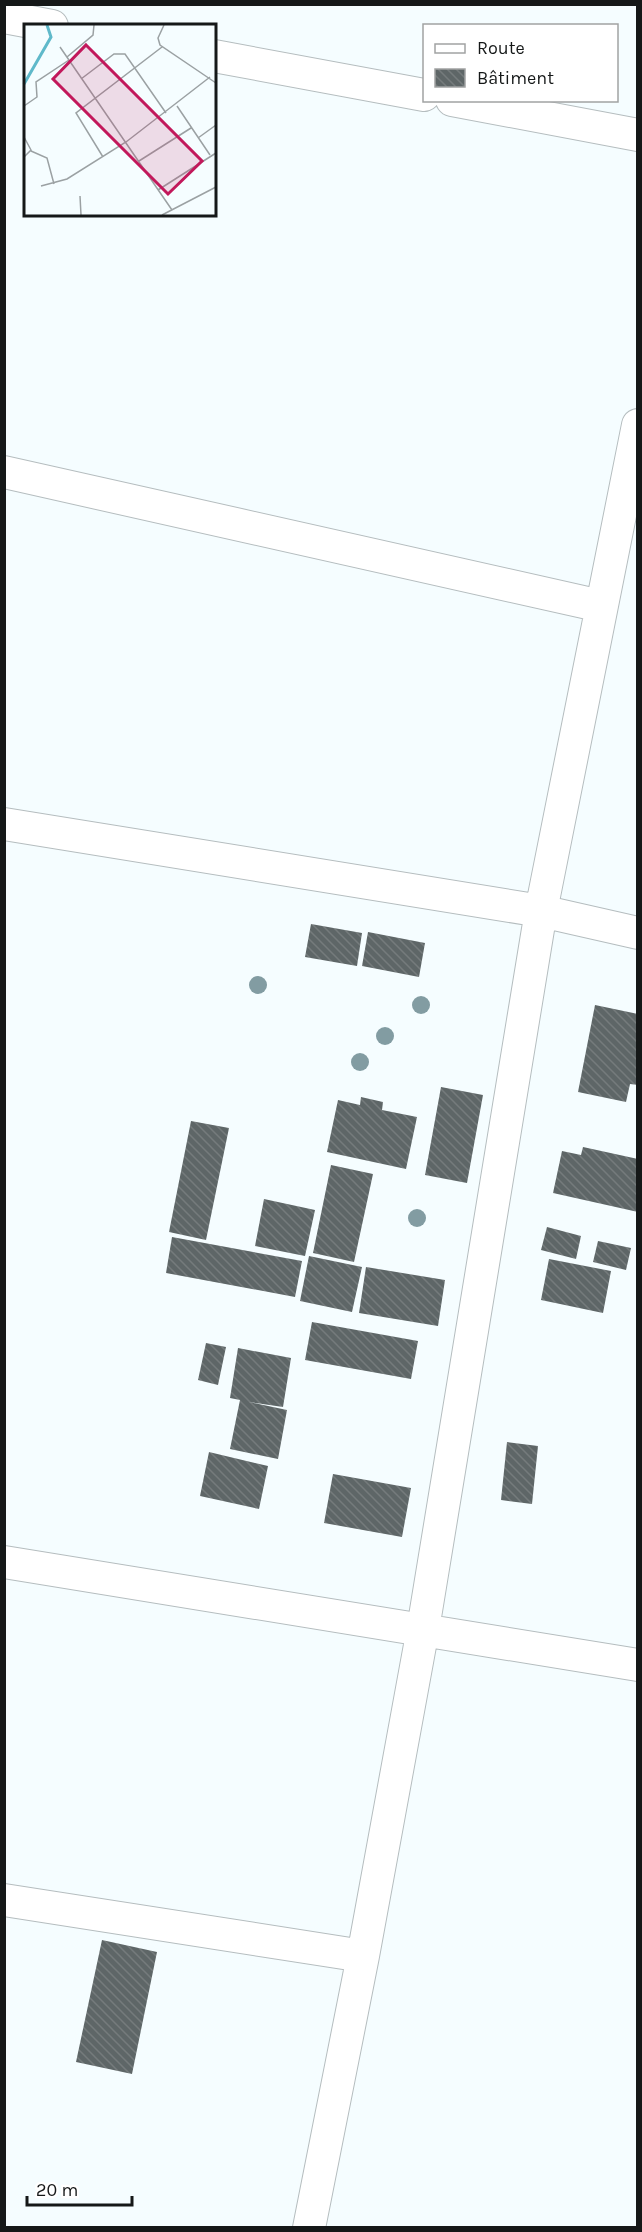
<svg xmlns="http://www.w3.org/2000/svg" width="642" height="2232" font-family="Karla,sans-serif">
<style>
.building{fill:url(#building-back-hatch)}
.lines{fill:none;stroke-linecap:round;stroke-linejoin:round}
.minor-casing{stroke:#b5bdbf;stroke-width:34}
.minor{stroke:#fff;stroke-width:32}
.tree{fill:#829ca2}
.inset-river{fill:none;stroke:#5fb9ca;stroke-width:3}
.inset-road{fill:none;stroke:#9ba1a3;stroke-width:1.5}
.view{fill:#c2185b;fill-opacity:0.15;stroke:#c2185b;stroke-width:3}
.inset-edge{fill:none;stroke:#151818;stroke-width:3}
</style>
<defs>
<pattern id="building-back-hatch" width="6" height="6" patternUnits="userSpaceOnUse" patternTransform="scale(1.5)"><rect width="6" height="6" fill="#5e6667"/><path d="M-1 5l2 2M0 0l6 6M5-1l2 2" fill="none" stroke="#757b7c"/></pattern>
</defs>
<rect width="100%" height="100%" fill="#f5fdff"/>
<path class="building" d="M311,924l51,9 -5,33 -52,-9z
M368,932l57,11 -6,34 -57,-11z
M595,1005l43,9v71l-8,-1 -4,18 -48,-10z
M441,1087l42,8 -16,88 -42,-8z
M361,1097l22,5 -1,8 35,7 -11,52 -79,-17 11,-52 22,5z
M191,1121l38,7 -23,112 -37,-8z
M583,1147l55,12v53l-85,-19 9,-42 19,4z
M331,1165l42,9 -19,88 -41,-9z
M264,1199l51,11 -10,46 -50,-10z
M547,1227l34,9 -5,23 -35,-9z
M172,1237l130,24 -7,36 -129,-24z
M598,1241l33,7 -5,22 -33,-8z
M309,1256l53,11 -10,45 -52,-11z
M549,1259l62,12 -8,42 -62,-13z
M366,1267l79,13 -7,46 -79,-13z
M312,1322l106,19 -7,38 -106,-19z
M206,1343l20,4 -8,38 -20,-5z
M238,1348l53,10 -8,49 -34,-5 38,8 -9,49 -48,-10 10,-49 -10,-2z
M507,1442l31,4 -6,58 -31,-4z
M209,1452l59,14 -9,43 -59,-13z
M333,1474l78,14 -9,49 -78,-14z
M102,1940l55,12 -25,122 -56,-12z"/>
<g class="lines">
<defs>
<path id="minor" d="M4,17l48,9
M214,56l210,39
M452,100l186,35
M4,472l597,134
M4,824l537,87 97,22
M4,1562l634,103
M4,1900l359,56
M309,2228l54,-272 60,-327 118,-718 97,-486"/>
</defs>
<use href="#minor" class="minor-casing"/>
<use href="#minor" class="minor"/>
</g>
<g class="tree">
<circle cx="258" cy="985" r="9"/>
<circle cx="421" cy="1005" r="9"/>
<circle cx="385" cy="1036" r="9"/>
<circle cx="360" cy="1062" r="9"/>
<circle cx="417" cy="1218" r="9"/>
</g>
<g transform="translate(24 24)">
<rect width="192" height="192" fill="#f5fdff"/>
<path class="inset-river" d="M0,60l27,-47 -4,-12"/>
<path class="inset-road" d="M140,1l-6,13 2,7 56,38M36,23l112,163M43,33l26,-22 1,-10M57,55l33,-25h11l41,59M0,82l13,-9 -1,-15 33,-22M153,82l33,49M0,113l7,13 -7,7M174,114l18,-13M7,127l16,7 7,26M79,133l-27,-44 86,-66M115,137l52,-33M17,162l26,-7 59,-37 84,-65M134,166l58,-37M56,172l1,19M138,191l54,-28"/>
<path class="view" d="M62,21l116,116 -34,33 -115,-115z"/>
<rect width="192" height="192" class="inset-edge"/>
</g>
<rect width="642" height="2232" fill="none" stroke="#151818" stroke-width="12"/>
<rect x="423" y="24" width="195" height="78" fill="#ffffff" stroke="#a1a3a3" stroke-width="1.5"/>
<rect x="435" y="44" width="30" height="9" fill="#ffffff" stroke="#a1a3a3" stroke-width="1.5"/>
<text x="477" y="54" font-size="18" fill="#151818">Route</text>
<rect x="435" y="69" width="30" height="18" fill="url(#building-back-hatch)" stroke="#a1a3a3" stroke-width="1.5"/>
<text x="477" y="84" font-size="18" fill="#151818">Bâtiment</text>
<path d="M27 2196v9h105v-9" fill="none" stroke="#151818" stroke-width="3"/>
<text x="36" y="2196" font-size="18" fill="#151818" stroke="#ffffff" stroke-width="4.5" paint-order="stroke">20 m</text>
</svg>
